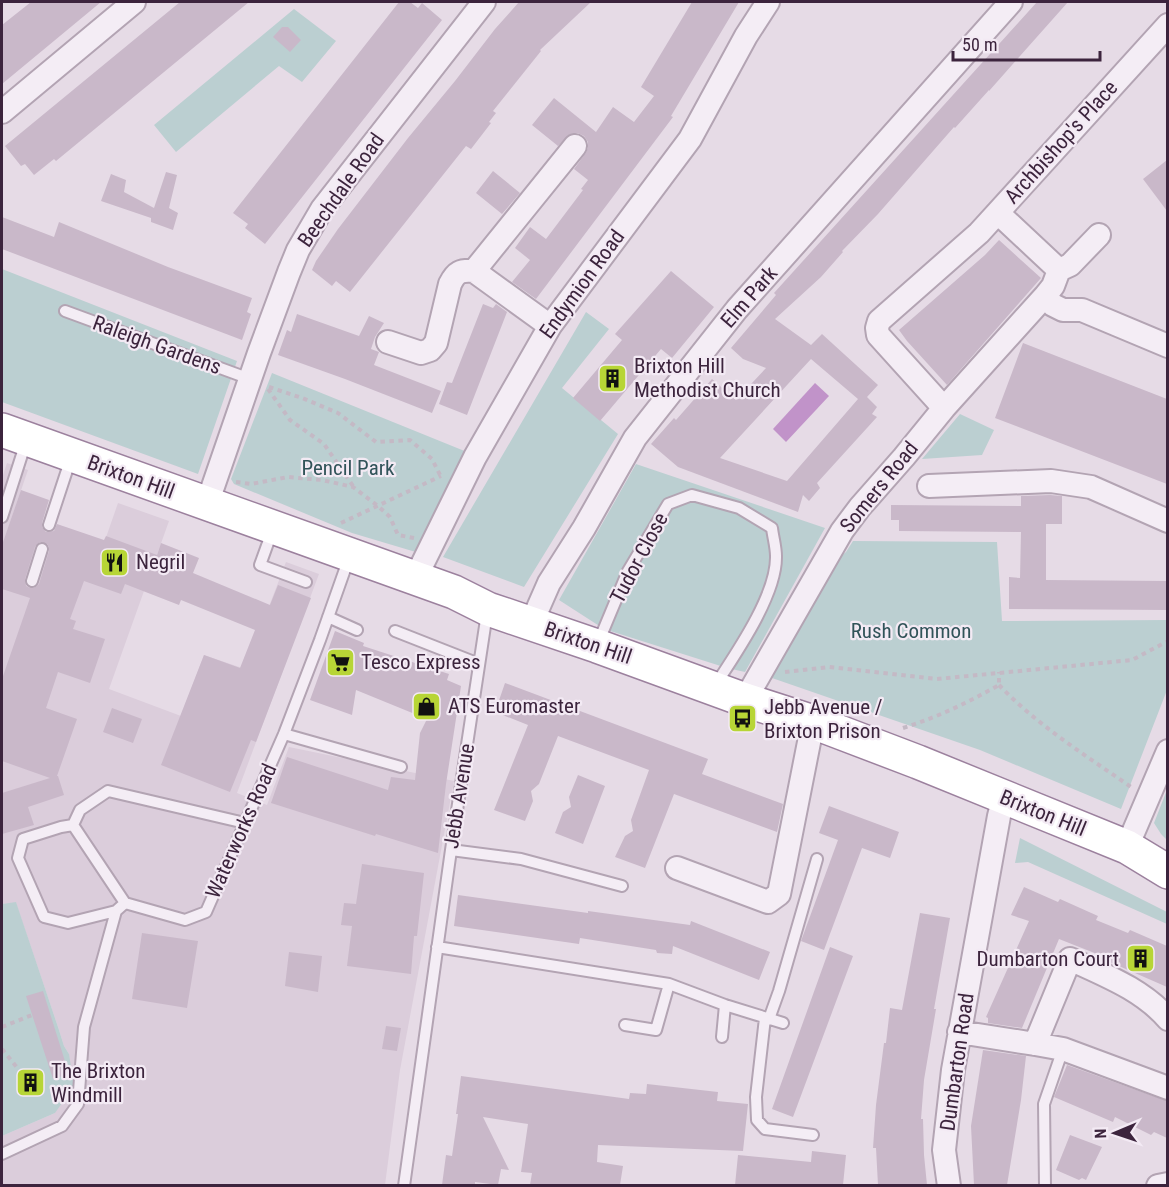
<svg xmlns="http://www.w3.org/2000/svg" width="1169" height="1187" font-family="'Roboto Condensed',sans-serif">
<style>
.built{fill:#dbcddb}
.green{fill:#bbcfd1}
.water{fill:#c193c9}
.building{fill:#c9b8c9;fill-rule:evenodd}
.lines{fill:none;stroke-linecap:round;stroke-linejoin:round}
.service-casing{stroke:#b3a4b3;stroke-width:14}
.minor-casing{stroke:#b3a4b3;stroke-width:26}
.trunk-casing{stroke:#9c819e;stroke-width:36}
.path{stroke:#c4b9c5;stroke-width:4;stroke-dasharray:4.5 4.5;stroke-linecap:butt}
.service{stroke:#f4edf5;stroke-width:10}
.minor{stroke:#f4edf5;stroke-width:22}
.trunk{stroke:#fff;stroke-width:33}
.labels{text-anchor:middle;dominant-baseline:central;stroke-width:4.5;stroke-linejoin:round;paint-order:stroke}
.street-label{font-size:21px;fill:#3c243d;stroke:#f3eaf4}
.poi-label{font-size:21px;fill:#3c243d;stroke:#f3eaf4;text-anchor:start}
.park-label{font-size:21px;fill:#315359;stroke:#f3eaf4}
</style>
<rect width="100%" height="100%" fill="#e6dbe6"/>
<path class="built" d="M7,463l21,7 -24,70 29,7 62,22 23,-66 51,18 -60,168 72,27 23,-61 41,14 41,-107 33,12 -82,219 30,12 22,-58 165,34 -54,289 -15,115h-383v-49l53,-23 14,-59 -5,-8 -5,-16 -43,-127 -14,1v-426z"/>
<path class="green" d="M294,9l42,32 -34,41 -23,-16 -103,86 -22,-27z
M2,269l235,92 -39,113 -196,-72z
M586,312l23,17 -47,59 56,46 -94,153 -81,-30z
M272,373l195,79 -48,101 -67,-20 -118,-49 -3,-5z
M960,414l34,16 -12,25 -60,4z
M636,464l189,64 -80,144 -18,-4 -123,-39 -45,-29z
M853,541l144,1 5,79 165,-1v70l-46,119 -141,-59 -208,-72 31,-60 36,-60 7,-6z
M1167,790v50l-6,-6 -7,-11z
M1020,838l147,74v12l-139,-62 -13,1z
M16,902l43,128 5,16 5,8 5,32 -19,27 -53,23v-232z"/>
<path class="water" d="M815,383l14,13 -43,46 -13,-13z"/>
<path class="building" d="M31,2h70l-99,82v-59z
M180,2h69l-193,159 -2,-2 -20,16 -9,-11 -4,2 -16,-20z
M399,2h11l8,6 4,-5 20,17 -177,224 -20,-16 3,-4 -15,-11z
M519,2h72l-51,48 1,1 -48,60 3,2 -7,9 2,1 -20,26 -5,-3 -116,146 -14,-11 -4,5 -20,-16 4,-9 22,-32 70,-91 47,-57 40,-52z
M692,2h47l-68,114 2,1 -137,182 -24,-17 18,-22 -15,-12 15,-21 16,12 37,-49 -2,-1 7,-9 -14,-11 11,-15 3,-6v-6l-4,-6 -6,-3 -8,1 -12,12 -26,-21 22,-27 42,34 17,-25 21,15 20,-26 -13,-9z
M1037,2h31l-79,89v-1l-34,38 -1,-1 -76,87 -36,37 1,1 -22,25 -46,42 36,26 11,-11 56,51 -11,12 10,10 -5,7 5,3 -60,66 3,5 -11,13 -6,-6 -5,17 -120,-45 -27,-23 23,-26 2,2 36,-41 24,21 30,-32 -23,-9 -12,-11 45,-53 -2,-2zM811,359l47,40 -71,82 -67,-23z
M282,27h6l13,13 -11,12 -17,-15z
M1167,160v51l-24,-32z
M493,171l27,22 -18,21 -26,-21z
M166,172l11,3 -8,33 9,5 -5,17 -22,-8v-4l-50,-17 10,-27 15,6 -2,12 30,16z
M2,217l52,20 5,-15 109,45 84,31 -5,14 4,2 -9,26 -240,-91z
M999,240l42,38 -94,107 -40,-44 -8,-11 86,-75z
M671,271l43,36 -42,51 -11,-9 -61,72 -27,-23 49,-58 -7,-6z
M483,304l10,4 3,-4 11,8 -40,103 -28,-11 8,-22 5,1z
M297,314l62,22 10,-20 15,7 -9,14 -4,12 8,3 -5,13 67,26 -9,22 -87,-34 -67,-24 9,-25 4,2z
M1023,343l144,56v85l-172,-66z
M21,490l28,10 -7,23v4l4,5 8,-1 3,-7 47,16 2,-4 51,19 4,-12 38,15 -6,15 77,32 8,-20 33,13 -55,144 -5,-2 -21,52 -69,-27 43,-110 36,13 15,-38 -74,-30 -2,5 -54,-21 -4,10 -37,-13 -14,38 6,2 -3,8 32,10 -15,44 -32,-11 -12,36 31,11 -20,57h1l6,19 -36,12 6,18 -32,9v-41l48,-15 -48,-17v-82l28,-81 -28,-9v-44zM40,542l7,2 2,3v4l-10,33 -5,4h-4l-4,-2 -1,-7 10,-32z
M1050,495l12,1v28h-16v56l121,1v29l-158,-1v-32l11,1 1,-46 -122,-1v-11h-8v-15l130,1v-10z
M335,631l29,12 -1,3 86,28 -2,6 14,6 -15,98 -8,69 -62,-19 -1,2 -104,-33 16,-46 101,33 3,-13 24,3 5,-47 7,-14 -71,-29 -4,25 -42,-15z
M505,683l203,76 -6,15 81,30 -6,28 -103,-38 -29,74 -30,-11 10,-21 8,-5 -2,-11 18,-50 -91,-34 -19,48 -8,7 2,10 -8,20 -31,-11 34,-85 -33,-13z
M112,708l30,11 -9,24 -30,-11z
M578,775l27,11 -22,58 -28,-11 8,-21 8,-5 -2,-10z
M829,806l70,26 -9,26 -28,-10 -38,102 -23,-9 37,-101 -19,-7z
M362,864l62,9 -7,63h-3l-3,38 -64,-8 5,-40 -11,-1 3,-22 12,1z
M1024,887l34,15 2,-3 38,17 -2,4 32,13 2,-3 37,16v41l-71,-31 1,-2 -38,-15 -37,89 -34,-5v-5l-2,-1 43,-96 -18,-6z
M458,895l130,18v-2l102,14 1,-4 79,31 -11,28 -86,-34 -1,8 -15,-1 -1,-3 -76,-12 -1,6 -125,-18z
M920,913l30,5 -16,91h2l-12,71 -3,39h2l1,36 3,30h-49l-2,-37h-3l3,-43 8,-62h2l4,-35 12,2z
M142,933l56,8 -11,67 -55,-9z
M830,947l23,9 -60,161 -21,-8z
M289,952l33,4 -4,36 -33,-6z
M43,991l26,83 -16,5 -27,-83z
M386,1026l15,2 -4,23 -15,-2z
M983,1050l43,6 -5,44 -14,85h-33l-3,-59z
M1067,1065l100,36v37l-13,-6 -3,3 -36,-18 -2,5 -59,-25z
M30,1074l12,2 -4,12 -5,4h-11l-1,-11 3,-5z
M461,1076l168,23 1,-6 16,1 1,-10 71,8 -1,9 31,3 -5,47 -145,-6 -1,17 26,4 -3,19h-90l2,-12 -11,-1 7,-48 -45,-7 26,53 -8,-1 -3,16 -23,-3v3h-33l4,-30 6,1 6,-42h-2z
M1070,1135l32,12 -16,33 -4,-2 -3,2 -23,-10z
M812,1151l34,4 -3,30h-108l3,-30 73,7z"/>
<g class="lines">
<defs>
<path id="service" d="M65,311l185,68
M2,517l24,-75
M49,525l22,-67
M273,529l-13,36 46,17
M32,581l10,-32
M328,617l29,13
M395,631l84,33
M598,643l30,-72 40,-67 24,-9 47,13 33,20c1,9 4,19 4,28 1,38 -39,96 -60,128
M284,734l117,33
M73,825l-12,2 -38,12 -5,19 26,59 24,6 48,-12
M451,850l70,9 101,27
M125,903l-52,-78 7,-15 28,-19 137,32
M437,947l232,37 56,21 58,18
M765,1018l-9,79 1,23 8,9 48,6
M769,1019l10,-28 38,-132
M625,1025l31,5 13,-46
M722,1037l3,-32
M2,1154l60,-28 16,-22 6,-77 32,-116 9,-8 60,17 21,-8 78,-178 36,-94 29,-82
M404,1186l47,-336 36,-237
M1045,1186l-1,-82 19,-55"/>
<path id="minor" d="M2,112l132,-110
M998,213l61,57
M1099,235l-29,30 -11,5 -6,16 -8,10 8,9 10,5h19l86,36
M474,271l101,-125
M388,342l33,11 9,-3 6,-7 14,-59c6,-12 10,-14 24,-13l76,55
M944,408l-66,-73 -1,-7 2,-7 100,-88 189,-208
M929,486l122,-5 40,6 77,34
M207,504l52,-151 30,-81 9,-22 24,-41 162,-207
M415,579l60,-122 75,-131 140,-187 56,-103 22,-34
M531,624l18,-41 35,-55 51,-90 102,-129 274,-307
M745,700l97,-169 18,-24 44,-50 40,-49 101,-112
M1127,847l41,-96
M677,868l91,34 11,-8 34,-172
M959,1032l76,12 28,5 105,39
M1035,1044l35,-85c34,16 72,30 98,60
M949,1186l-5,-36 9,-80 46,-254 5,-19
M1158,1186l10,-2"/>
<path id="trunk" d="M2,430l452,162 34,17 109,37 148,54 68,22 105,40 209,85 41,25"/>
</defs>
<use href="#service" class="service-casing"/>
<use href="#minor" class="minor-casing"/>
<use href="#trunk" class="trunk-casing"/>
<path class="path" d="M269,387l33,11 36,15 38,29 34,-2 22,19 9,18
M268,389l22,31 34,24 29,42
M236,482l15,2 37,-7 34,3 31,7 25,19 12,11 8,18 16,3
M341,523l100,-47
M785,672l44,-5 108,12 195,-19 36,-19
M999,685c38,40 86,70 132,102
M903,728c35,-11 64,-25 96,-43v-13
M2,1027l30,-12
M2,1049l22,27
M2,1098h1"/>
<use href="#service" class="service"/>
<use href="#minor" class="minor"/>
<use href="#trunk" class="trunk"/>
</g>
<defs>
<symbol id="building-square" viewBox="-11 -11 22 22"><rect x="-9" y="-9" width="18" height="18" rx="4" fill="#b7d536" stroke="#f3eaf4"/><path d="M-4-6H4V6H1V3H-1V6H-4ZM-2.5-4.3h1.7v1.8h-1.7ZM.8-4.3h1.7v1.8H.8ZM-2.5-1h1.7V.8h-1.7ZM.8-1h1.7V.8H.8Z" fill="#111"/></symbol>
<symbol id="restaurant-square" viewBox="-11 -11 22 22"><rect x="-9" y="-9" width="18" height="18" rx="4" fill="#b7d536" stroke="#f3eaf4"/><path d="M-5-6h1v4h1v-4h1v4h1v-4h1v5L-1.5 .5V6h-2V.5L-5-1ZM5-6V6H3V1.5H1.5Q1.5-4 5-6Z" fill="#111"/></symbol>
<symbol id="supermarket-square" viewBox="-11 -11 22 22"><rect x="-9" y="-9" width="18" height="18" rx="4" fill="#b7d536" stroke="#f3eaf4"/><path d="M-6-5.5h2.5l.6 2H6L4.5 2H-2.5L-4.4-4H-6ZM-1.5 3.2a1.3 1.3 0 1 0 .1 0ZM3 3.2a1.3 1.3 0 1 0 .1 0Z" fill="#111"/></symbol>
<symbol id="shop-square" viewBox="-11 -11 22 22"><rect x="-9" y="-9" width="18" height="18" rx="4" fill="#b7d536" stroke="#f3eaf4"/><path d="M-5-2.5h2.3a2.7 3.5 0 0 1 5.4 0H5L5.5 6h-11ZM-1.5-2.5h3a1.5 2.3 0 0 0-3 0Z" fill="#111"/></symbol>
<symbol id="bus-square" viewBox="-11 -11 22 22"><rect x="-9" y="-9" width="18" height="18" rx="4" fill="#b7d536" stroke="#f3eaf4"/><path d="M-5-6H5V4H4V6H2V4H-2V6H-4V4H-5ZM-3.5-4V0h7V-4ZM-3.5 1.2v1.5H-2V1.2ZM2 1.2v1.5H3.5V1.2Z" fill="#111"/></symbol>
</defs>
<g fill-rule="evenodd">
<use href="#building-square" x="596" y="362" width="33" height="33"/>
<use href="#restaurant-square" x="98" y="546" width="33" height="33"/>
<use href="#supermarket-square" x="324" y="646" width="33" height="33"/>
<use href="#shop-square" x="410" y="690" width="33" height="33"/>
<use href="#bus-square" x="726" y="702" width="33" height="33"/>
<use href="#building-square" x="1124" y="942" width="33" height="33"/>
<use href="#building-square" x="14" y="1066" width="33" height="33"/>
</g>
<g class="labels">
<g class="street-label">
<text transform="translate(1061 142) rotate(-48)">Archbishop's Place</text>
<text transform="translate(341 190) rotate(-55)">Beechdale Road</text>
<text transform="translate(582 284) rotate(-54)">Endymion Road</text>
<text transform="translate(749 297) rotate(-49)">Elm Park</text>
<text transform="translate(157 345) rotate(20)">Raleigh Gardens</text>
<text transform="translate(131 477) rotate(20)">Brixton Hill</text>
<text transform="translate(879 487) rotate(-51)">Somers Road</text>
<text transform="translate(639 558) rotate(-62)">Tudor Close</text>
<text transform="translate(588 643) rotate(19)">Brixton Hill</text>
<text transform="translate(459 796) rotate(-81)">Jebb Avenue</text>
<text transform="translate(1043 813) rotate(22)">Brixton Hill</text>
<text transform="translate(241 831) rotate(-66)">Waterworks Road</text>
<text transform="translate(957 1062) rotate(-82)">Dumbarton Road</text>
</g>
<g class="poi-label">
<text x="634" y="366">Brixton Hill<tspan x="634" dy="24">Methodist Church</tspan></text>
<text x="136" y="562">Negril</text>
<text x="361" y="662">Tesco Express</text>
<text x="448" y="706">ATS Euromaster</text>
<text x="764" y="707">Jebb Avenue /<tspan x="764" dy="24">Brixton Prison</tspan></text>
<text x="1119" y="959" text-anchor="end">Dumbarton Court</text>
<text x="51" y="1071">The Brixton<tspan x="51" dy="24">Windmill</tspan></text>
</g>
<g class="park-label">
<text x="348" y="468">Pencil Park</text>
<text x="911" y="631">Rush Common</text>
</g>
</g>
<rect width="1169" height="1187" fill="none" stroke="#3c243d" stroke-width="6"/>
<g transform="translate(1115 1133) rotate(268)" stroke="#f3eaf4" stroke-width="4.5" paint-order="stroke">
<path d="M0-4.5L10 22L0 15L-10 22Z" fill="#3c243d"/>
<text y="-9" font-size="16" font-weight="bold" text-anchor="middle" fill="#3c243d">N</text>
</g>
<path d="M953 51v9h147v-9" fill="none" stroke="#3c243d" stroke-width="3"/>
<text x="962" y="51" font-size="18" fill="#3c243d" stroke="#f3eaf4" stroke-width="4.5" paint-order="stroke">50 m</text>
</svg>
